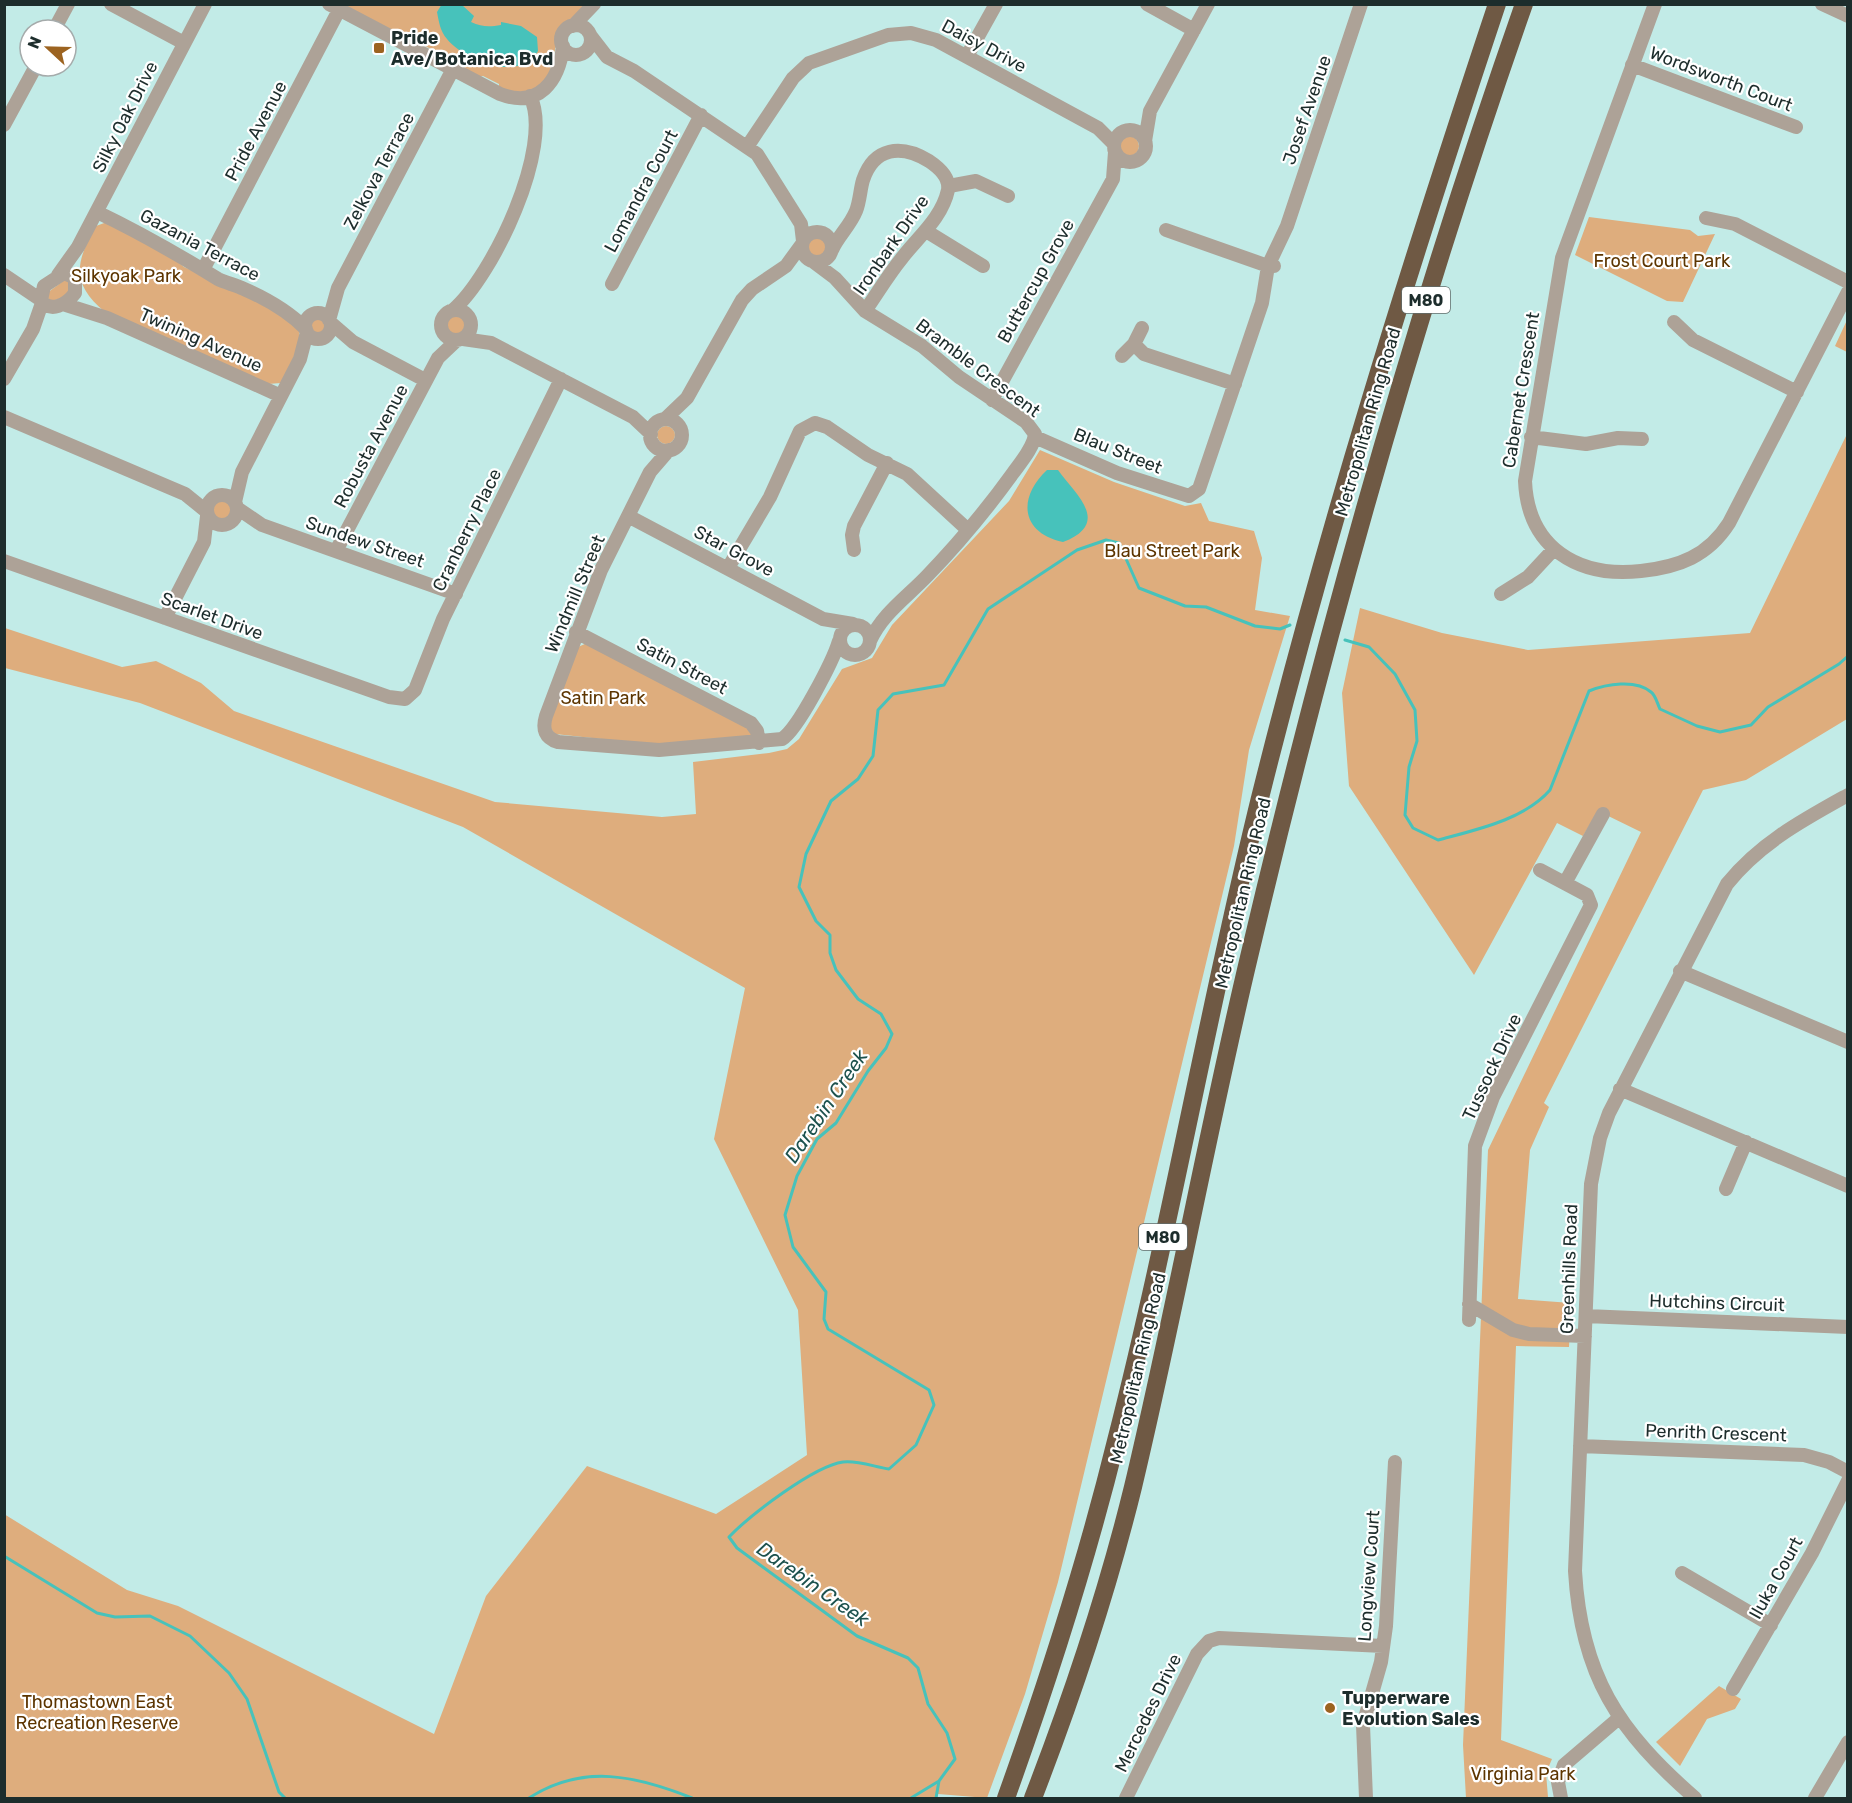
<svg xmlns="http://www.w3.org/2000/svg" width="1852" height="1803" font-family="Rubik,sans-serif">
<style>
.green{fill:#dead7d}
.water{fill:#47c2bb}
.lines{fill:none;stroke-linecap:round;stroke-linejoin:round}
.stream{stroke:#47c2bb;stroke-width:3}
.minor{stroke:#ada297;stroke-width:14}
.highway{stroke:#6f5944;stroke-width:18}
.poi-dot{fill:#9c6320;stroke:#fff;stroke-width:2}
.labels{text-anchor:middle;dominant-baseline:central;stroke-width:4.5;stroke-linejoin:round;paint-order:stroke}
.shield{fill:#fff;stroke:#616c6b;stroke-width:1.5}
.shield-label{font-size:16px;font-weight:bold;fill:#1d2d2c}
.poi-label{font-size:18px;font-weight:bold;fill:#1d2d2c;stroke:#fff;text-anchor:start}
.street-label{font-size:18px;fill:#1d2d2c;stroke:#fff}
.park-label{font-size:18px;fill:#5d3500;stroke:#fff}
.water-label{font-size:20px;font-style:italic;fill:#1d524e;stroke:#fff}
</style>
<rect width="100%" height="100%" fill="#c2ebe7"/>
<path class="green" d="M342,5h245l-28,29 -11,44 -13,11 -16,4 -20,-5v-4l-16,-8 -4,1 -44,-23v-3z
M1119 146a10 10 0 1 1 20 0a10 10 0 1 1-20 0Z
M1589,217l101,13 8,6 17,-2 -32,68 -16,-1 -92,-46z
M107,222l57,29 20,16 57,25 49,26 9,12 1,16 -19,37 -13,1 -163,-72c-35,-29 -29,-51 -9,-86z
M806 247a10 10 0 1 1 20 0a10 10 0 1 1-20 0Z
M66,279l6,8 -7,10 -16,5 -2,-9z
M446 325a10 10 0 1 1 20 0a10 10 0 1 1-20 0Z
M311 326a7 7 0 1 1 14 0a7 7 0 1 1-14 0Z
M1847,320l1,32h-1l-12,-6z
M657 435a9 9 0 1 1 18 0a9 9 0 1 1-18 0Z
M1847,434v285l-101,61 -43,10 -159,313 5,4 -19,43 -12,149 53,4 -2,44 -53,-1 -15,394 51,19 -6,14 2,24 -82,1 -3,-53 25,-595 153,-318 -43,-21 -15,25 -26,-13 -83,152 -125,-189 -7,-93 18,-85 82,25 86,17 222,-17z
M1040,450l74,32 71,24 16,-3 8,18 45,10 8,27 -7,52 35,6 -41,134 -15,96 -176,736 -33,112 -38,104 -49,-4 -1,4h-932l-1,-284 123,76 51,16 256,128 52,-138 101,-130 129,48 91,-59 -9,-145 -84,-171 31,-151 -282,-161 -323,-124 -135,-35v-40l117,39 34,-6 45,22 33,28 261,91 167,15 34,-3 -3,-52 76,-9 18,-4 12,-10 43,-70 30,-11 20,-33 117,-124z
M211 510a10 10 0 1 1 20 0a10 10 0 1 1-20 0Z
M587,643l163,85 3,5 -3,4 -93,8 -102,-11 -4,-5v-11l27,-71z
M1719,1686l22,13 -6,10 -28,10 -27,47 -24,-24z"/>
<path class="water" d="M442,4l20,1 12,11 -3,6c11,5 18,5 30,3v-3l20,4 16,11 1,14c-18,32 -73,10 -91,-12 -7,-8 -8,-17 -10,-27z
M1047,470h11c18,25 54,53 5,72 -42,-9 -46,-44 -16,-72z"/>
<g class="lines">
<path class="stream" d="M1345,640l24,7 26,27 20,36 2,31 -8,26 -4,48 8,13 25,12c37,-10 86,-20 112,-50l39,-99c17,-7 47,-12 62,1 5,4 6,11 9,17l37,17 23,6 31,-7 17,-18 71,-43 9,-8
M4,1556l93,57 18,4 35,-1 40,20 39,37 18,26 32,93 6,6
M529,1798c54,-35 108,-22 163,0
M911,1798l28,-17 16,-22 -8,-26 -19,-29 -10,-36 -10,-10 -51,-22 -120,-88 -8,-11c21,-22 85,-71 114,-75 14,-2 32,5 46,7l27,-24 18,-40 -5,-15 -101,-61 -4,-10 2,-27 -33,-45 -8,-32 12,-39 20,-37 19,-16 32,-52 18,-23 6,-14 -11,-20 -23,-15 -22,-29 -6,-17v-18l-14,-14 -17,-34 7,-33 25,-53 27,-22 15,-23 5,-46 15,-16 51,-9 44,-76 89,-59 29,-10 13,3 20,45 46,18 21,1 49,19 25,3 10,-4
M936,1798l3,-17"/>
<path class="minor" d="M111,4l73,39
M329,4l171,90c39,15 59,-13 63,-48
M1147,4l47,26
M1655,4l-93,254 -37,223c3,67 53,97 116,90 38,-4 67,-15 88,-48l119,-231
M1822,4l26,12
M561 40a15 15 0 1 1 30 0a15 15 0 1 1-30 0Z
M573,26l21,-22
M54,30l14,-26
M590,35l17,22 27,14 123,83 44,70 2,17
M967,56l29,-52
M1632,65l164,62
M4,125l32,-59
M1114 146a16 16 0 1 1 32 0a16 16 0 1 1-32 0Z
M1145,141l5,-30 58,-107
M747,147l46,-69 16,-15 79,-28 23,-2 25,7 162,88 16,16
M949,186l27,-5 32,15
M97,212c42,20 82,43 121,67 8,4 18,6 26,10 23,10 44,22 62,40
M1706,218l29,6 113,58
M1166,230l102,36h6
M926,231l57,35
M802 247a15 15 0 1 1 30 0a15 15 0 1 1-30 0Z
M832,250c6,-14 18,-24 24,-39 4,-10 4,-21 7,-31 11,-33 38,-36 66,-19 9,6 21,16 19,29 -6,28 -30,47 -46,68 -14,17 -25,36 -37,53
M815,263l20,15 30,33 57,35 37,31 67,45 9,12c-1,13 -14,28 -22,39 -26,36 -55,71 -86,103 -20,21 -45,38 -57,65
M204,268l135,-258
M64,273l11,5v15c-8,11 -25,21 -34,7l3,-14z
M4,275l37,25
M58,275l20,-28 127,-243
M612,284l89,-169
M63,304l44,14 174,78
M441 325a15 15 0 1 1 30 0a15 15 0 1 1-30 0Z
M453,310c39,-33 102,-164 77,-214
M305 326a13 13 0 1 1 26 0a13 13 0 1 1-26 0Z
M329,320l9,-32 115,-219
M1674,322l19,18 104,52
M331,323l22,19 72,38
M463,339l28,4 142,74 18,17
M1134,344l10,10 91,30
M1122,356l12,-12 8,-16
M4,379l29,-50 9,-26
M992,400l121,-221 2,-27
M4,417l181,77 21,17
M665,419l22,-21 55,-98 10,-11 34,-23 16,-22
M650 435a16 16 0 1 1 32 0a16 16 0 1 1-32 0Z
M1035,437l82,36 72,23 10,-7 63,-186 6,-37 19,-40 74,-222
M1531,437l55,7 32,-6 24,1
M669,450l-19,22 -49,98 -55,146c-4,13 -1,22 12,26l101,8 123,-11c16,-10 51,-78 57,-98
M207 510a15 15 0 1 1 30 0a15 15 0 1 1-30 0Z
M235,502l7,-30 58,-113 7,-27
M237,508l25,17 194,69
M628,516l195,103 30,5
M854,550l-2,-15 2,-9 33,-63
M336,551l102,-193 19,-18
M4,561l385,136 16,2 10,-9 28,-71 118,-240
M728,568l42,-71 30,-66 15,-8 12,4 41,28 39,19 61,56
M1501,594l27,-17 26,-28
M165,618l39,-76 3,-26
M840 640a15 15 0 1 1 30 0a15 15 0 1 1-30 0Z
M576,632l175,91 6,8 2,12
M1565,883l38,-69
M1680,971l168,71
M1620,1089l228,97
M1726,1189l20,-47
M1469,1304l44,26 16,4 56,2
M1586,1316l262,11
M1469,1320l6,-174 18,-49 98,-192 -4,-10 -47,-25
M1580,1446l224,9 25,7 19,10
M1682,1573l89,52
M1733,1689l79,-136 36,-72
M1126,1798l71,-144 12,-13 10,-3 164,8
M1366,1798l-3,-73 18,-63 5,-36 9,-164
M1561,1798l-3,-16 6,-17 55,-47
M1695,1798c-77,-67 -114,-123 -120,-227l16,-387 9,-46 9,-25 118,-229c33,-41 76,-64 121,-89
M1815,1798l33,-56"/>
<path class="highway" d="M1006,1798c42,-117 80,-235 110,-357 54,-211 91,-427 143,-639 67,-270 150,-534 238,-798
M1033,1798c39,-101 74,-205 100,-311 42,-176 74,-354 116,-530 76,-322 165,-640 275,-953"/>
</g>
<g class="poi-dot">
<rect x="373" y="42" width="12" height="12" rx="3"/>
<circle cx="1330" cy="1708" r="6"/>
</g>
<g class="labels">
<g class="shield">
<rect x="1402" y="287" width="48" height="26" rx="4.5"/>
<rect x="1139" y="1224" width="48" height="26" rx="4.5"/>
</g>
<g class="shield-label">
<text x="1426" y="300">M80</text>
<text x="1163" y="1237">M80</text>
</g>
<g class="poi-label">
<text x="391" y="38">Pride<tspan x="391" dy="21">Ave/Botanica Bvd</tspan></text>
<text x="1342" y="1698">Tupperware<tspan x="1342" dy="21">Evolution Sales</tspan></text>
</g>
<g class="street-label">
<text transform="translate(984 46) rotate(28)">Daisy Drive</text>
<text transform="translate(1721 79) rotate(21)">Wordsworth Court</text>
<text transform="translate(1307 110) rotate(-71)">Josef Avenue</text>
<text transform="translate(125 117) rotate(-63)">Silky Oak Drive</text>
<text transform="translate(256 131) rotate(-62)">Pride Avenue</text>
<text transform="translate(379 171) rotate(-62)">Zelkova Terrace</text>
<text transform="translate(641 191) rotate(-62)">Lomandra Court</text>
<text transform="translate(200 245) rotate(28)">Gazania Terrace</text>
<text transform="translate(891 245) rotate(-55)">Ironbark Drive</text>
<text transform="translate(1036 281) rotate(-61)">Buttercup Grove</text>
<text transform="translate(201 340) rotate(24)">Twining Avenue</text>
<text transform="translate(978 368) rotate(37)">Bramble Crescent</text>
<text transform="translate(1521 390) rotate(-81)">Cabernet Crescent</text>
<text transform="translate(1368 422) rotate(-74)">Metropolitan Ring Road</text>
<text transform="translate(371 446) rotate(-62)">Robusta Avenue</text>
<text transform="translate(1118 451) rotate(22)">Blau Street</text>
<text transform="translate(467 530) rotate(-64)">Cranberry Place</text>
<text transform="translate(365 542) rotate(19)">Sundew Street</text>
<text transform="translate(734 551) rotate(28)">Star Grove</text>
<text transform="translate(575 594) rotate(-67)">Windmill Street</text>
<text transform="translate(212 616) rotate(20)">Scarlet Drive</text>
<text transform="translate(682 666) rotate(28)">Satin Street</text>
<text transform="translate(1243 893) rotate(-77)">Metropolitan Ring Road</text>
<text transform="translate(1492 1067) rotate(-65)">Tussock Drive</text>
<text transform="translate(1569 1269) rotate(-88)">Greenhills Road</text>
<text transform="translate(1717 1303) rotate(2)">Hutchins Circuit</text>
<text transform="translate(1138 1368) rotate(-77)">Metropolitan Ring Road</text>
<text transform="translate(1716 1433) rotate(2)">Penrith Crescent</text>
<text transform="translate(1369 1576) rotate(-86)">Longview Court</text>
<text transform="translate(1776 1578) rotate(-61)">Iluka Court</text>
<text transform="translate(1148 1713) rotate(-64)">Mercedes Drive</text>
</g>
<g class="park-label">
<text x="1662" y="261">Frost Court Park</text>
<text x="126" y="276">Silkyoak Park</text>
<text x="1172" y="551">Blau Street Park</text>
<text x="603" y="698">Satin Park</text>
<text x="97" y="1702">Thomastown East<tspan x="97" dy="21">Recreation Reserve</tspan></text>
<text x="1523" y="1774">Virginia Park</text>
</g>
<g class="water-label">
<text transform="translate(826 1106) rotate(-56)">Darebin Creek</text>
<text transform="translate(813 1584) rotate(35)">Darebin Creek</text>
</g>
</g>
<rect width="1852" height="1803" fill="none" stroke="#1d2d2c" stroke-width="12"/>
<g transform="translate(48 48) rotate(292)"><circle r="28" fill="#ffffff" stroke="#a5abab" stroke-width="1.5"/>
<path d="M0-4.5L10 22L0 15L-10 22Z" fill="#9c6320"/>
<text y="-9" font-size="16" font-weight="bold" text-anchor="middle" fill="#1d2d2c">N</text>
</g>
</svg>
